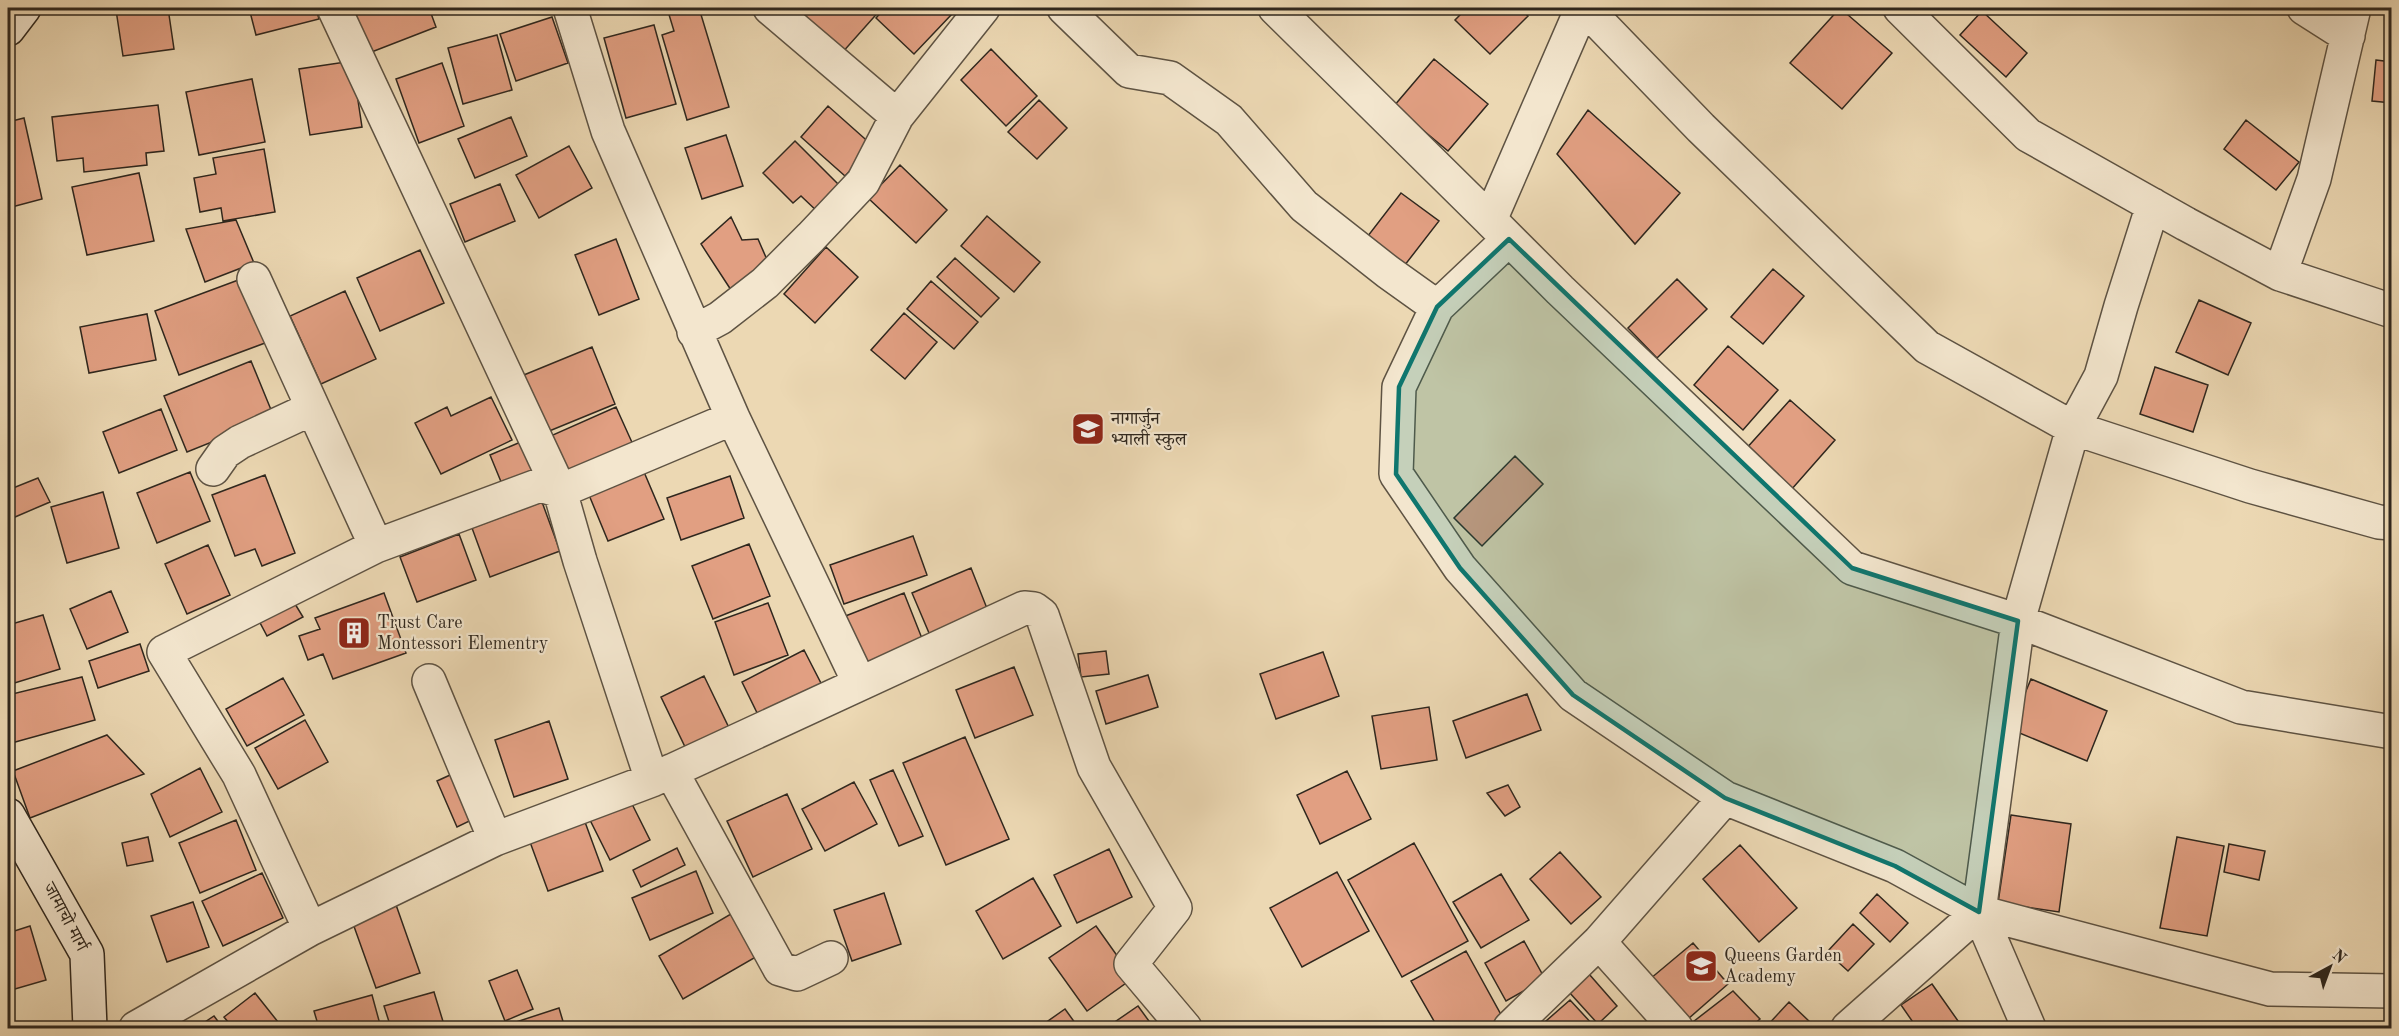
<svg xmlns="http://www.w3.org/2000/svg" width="2399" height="1036" font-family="'Old Standard TT','Noto Serif Devanagari',serif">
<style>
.building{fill:#e19f82;stroke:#2f271e;stroke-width:1.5}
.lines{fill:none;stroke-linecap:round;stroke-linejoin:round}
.street-casing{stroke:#5e5343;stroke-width:36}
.secondary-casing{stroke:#2f271e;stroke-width:36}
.street{stroke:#f3e6ce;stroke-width:33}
.secondary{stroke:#f3e6ce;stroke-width:33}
.marked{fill:#0f766e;fill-opacity:0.2;stroke:#0f766e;stroke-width:4.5;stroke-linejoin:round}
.labels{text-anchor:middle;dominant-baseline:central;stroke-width:4.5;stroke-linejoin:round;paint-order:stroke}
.poi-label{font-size:18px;fill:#2f271e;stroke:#f3e6ce;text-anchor:start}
.street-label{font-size:18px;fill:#2f271e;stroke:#f3e6ce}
</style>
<rect width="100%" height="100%" fill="#ecd8b3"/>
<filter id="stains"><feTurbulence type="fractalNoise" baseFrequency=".00333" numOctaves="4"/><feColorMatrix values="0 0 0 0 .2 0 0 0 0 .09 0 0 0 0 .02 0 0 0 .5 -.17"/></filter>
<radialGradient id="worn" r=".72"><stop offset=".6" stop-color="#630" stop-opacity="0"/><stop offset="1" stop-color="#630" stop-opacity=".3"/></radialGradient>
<path class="building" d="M131,8h37l6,41 -51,7 -7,-46z
M249,8h67l3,11 -63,16z
M351,8h78l7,19 -67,26z
M667,8h32l30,99 -42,13 -25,-85 12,-4z
M800,8h82l-41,46 -46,-40z
M885,8h61l6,6 -38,40 -38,-36z
M1467,8h52l9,8 -38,38 -35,-34z
M1840,8l52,45 -50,56 -52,-46z
M1982,11l45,42 -21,24 -46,-42z
M552,17l16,46 -52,18 -16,-47z
M654,25l22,79 -50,14 -22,-80z
M497,35l15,55 -49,14 -15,-56z
M991,49l46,47 -31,30 -45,-46z
M1434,59l54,45 -40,47 -54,-45z
M2376,60l16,2v41l-20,-2z
M352,61l10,66 -52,8 -11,-66z
M442,63l22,63 -45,17 -23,-64z
M252,79l13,63 -66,13 -13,-63z
M1039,100l28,28 -30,31 -29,-27z
M158,105l6,46 -18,2 1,12 -63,7 -1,-14 -26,3 -5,-44z
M828,106l45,40 -28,30 -44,-39z
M1588,110l92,83 -45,51 -78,-90z
M511,117l16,39 -52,22 -17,-39z
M24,118l18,81 -34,9v-86z
M2246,120l53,42 -23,28 -52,-41z
M726,135l17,51 -41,13 -17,-51z
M795,141l49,49 -24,24 -19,-18 -8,7 -30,-30z
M569,146l23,42 -53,30 -23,-43z
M264,149l11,63 -52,9 -2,-13 -21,4 -6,-34 22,-4 -3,-16z
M900,165l47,45 -31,33 -48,-45z
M139,173l15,68 -67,14 -15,-68z
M500,184l15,37 -50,21 -15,-38z
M1401,193l38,28 -38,49 -37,-29z
M987,216l53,46 -26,30 -53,-46z
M731,217l11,23 16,-1 10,23 -35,31 -32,-49z
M236,220l18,43 -49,19 -19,-53z
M616,239l23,60 -40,16 -24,-60z
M826,247l32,30 -43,46 -31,-29z
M420,250l24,53 -64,28 -23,-53z
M955,258l44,40 -18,19 -44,-40z
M1773,269l31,27 -41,48 -32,-27z
M241,279l24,64 -86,32 -24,-64z
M1677,279l30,30 -50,49 -29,-30z
M931,281l47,41 -24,27 -47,-40z
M345,291l31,68 -55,25 -31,-68z
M2199,300l52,23 -23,52 -52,-23z
M904,313l33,29 -32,37 -34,-29z
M147,314l9,46 -67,13 -9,-46z
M1728,346l50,44 -35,40 -49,-45z
M592,347l23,57 -73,30 -23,-57z
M251,361l23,56 -87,35 -23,-56z
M2155,367l53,18 -15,47 -53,-18z
M491,397l21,43 -71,34 -26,-51 32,-16 4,9z
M1790,400l45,40 -44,50 -46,-40z
M616,407l19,42 -69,31 -20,-42z
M161,409l16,41 -58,23 -16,-41z
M523,441l14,34 -33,14 -14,-34z
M1515,456l28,28 -61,62 -28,-28z
M190,472l20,49 -53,22 -20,-50z
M644,472l20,47 -56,22 -19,-46z
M265,475l30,78 -33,13 -7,-17 -20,7 -23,-61z
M730,476l14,42 -63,22 -14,-42z
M38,478l12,24 -42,18v-30z
M103,492l16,56 -52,15 -16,-56z
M542,502l18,49 -70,26 -18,-49z
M459,534l17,46 -59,22 -17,-45z
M913,536l14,39 -83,29 -14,-39z
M749,544l21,52 -57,23 -21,-53z
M208,545l22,50 -43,19 -22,-50z
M971,568l19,48 -58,24 -20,-47z
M111,591l17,41 -41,17 -17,-40z
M384,593l22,60 -73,26 -10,-25 -15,6 -9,-24 21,-7 -5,-11z
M904,593l21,53 -62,24 -20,-53z
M292,599l11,18 -36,19 -10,-19z
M768,603l20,52 -54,20 -19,-53z
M43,615l17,54 -52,16v-60z
M140,644l9,27 -51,17 -9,-27z
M804,650l22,43 -63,32 -21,-43z
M1106,651l3,23 -28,3 -3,-23z
M1323,652l16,44 -63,23 -16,-45z
M1014,667l19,48 -58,23 -19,-48z
M1148,675l10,32 -52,17 -10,-33z
M704,676l27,56 -43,21 -27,-56z
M82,677l13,43 -87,24v-49z
M283,678l21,37 -57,31 -21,-37z
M2031,679l76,32 -20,50 -77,-32z
M1527,694l14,36 -75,28 -13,-37z
M1429,707l8,53 -56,9 -9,-53z
M305,720l23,42 -50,27 -23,-41z
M549,721l19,58 -54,18 -19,-57z
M107,735l37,39 -114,44 -17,-47z
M965,737l44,102 -63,26 -43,-102z
M200,768l22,44 -52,25 -19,-43z
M461,770l21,45 -25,12 -20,-46z
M893,770l30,66 -24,10 -29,-66z
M1347,771l24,48 -51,25 -23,-49z
M854,782l23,42 -52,27 -23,-42z
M1508,785l12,22 -15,9 -18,-23z
M787,794l25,55 -59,28 -26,-56z
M629,798l21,42 -40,20 -21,-42z
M2011,815l60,9 -12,88 -61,-9z
M236,820l20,50 -56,23 -21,-50z
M585,822l18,49 -55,20 -18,-49z
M148,837l5,24 -26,5 -5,-23z
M2177,837l47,9 -17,90 -47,-8z
M1414,843l54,98 -66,36 -54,-97z
M2229,844l36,7 -6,29 -35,-8z
M1740,845l57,63 -38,34 -56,-63z
M677,848l8,17 -44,22 -8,-17z
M1109,849l23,48 -55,26 -23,-48z
M1560,852l41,45 -30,27 -41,-45z
M2390,866h2v64h-4z
M696,871l17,42 -63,27 -18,-42z
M1337,872l32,59 -67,36 -32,-59z
M262,873l21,45 -60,28 -21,-45z
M1501,874l28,46 -48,28 -28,-46z
M1033,878l28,48 -58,33 -27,-48z
M884,893l17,51 -49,17 -18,-51z
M1877,894l31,29 -18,19 -30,-29z
M193,902l16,45 -42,15 -16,-46z
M395,902l25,71 -44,15 -25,-70z
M736,911l25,43 -78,45 -24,-43z
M1853,924l21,20 -26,27 -21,-19z
M30,926l16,54 -38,11v-58z
M1096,926l37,52 -46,33 -38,-53z
M1524,941l21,38 -39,22 -21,-38z
M1693,943l35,41 -48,42 -36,-42z
M1466,951l38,69 -15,8h-51l-27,-47z
M517,970l16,39 -28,12 -16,-40z
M1589,974l28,32 -19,18 -29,-32z
M1932,984l31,44h-46l-16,-23z
M1733,991l27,28 -10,9h-58l-3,-3z
M434,992l11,36h-54l-7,-22z
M255,993l27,34 -1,1h-48l-9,-11z
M372,995l9,33h-62l-5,-17z
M1570,1000l24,26 -3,2h-53z
M1789,1002l22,21 -5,5h-41z
M1138,1006l16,22h-48z
M559,1008l6,20h-51l-1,-5z
M1065,1009l13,18 -2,1h-38z
M214,1016l9,12h-27z"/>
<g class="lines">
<defs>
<path id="street" d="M334,8l226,483 20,70 72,219
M570,8l38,123 125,287 126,264
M1064,8l65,63 41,7 59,42 75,86 84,66 49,35
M1275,8l215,212
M1582,8l-92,212 70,70 292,278 166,53 223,86 151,25
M1585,8l116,120 226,219 146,81 177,58 129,36 13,1
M1900,8l128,127 158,89 94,50
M2304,8l44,28
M2354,8l-40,171 -34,95 112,37
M897,116l86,-108
M1509,239l-72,68 -38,80 -3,87 64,94 113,127 152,103 170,68 84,46 39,-291 55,-193 28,-52 20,-70 32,-101
M254,279l122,267
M694,332l26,-14 45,-35 46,-46 52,-55 34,-66 -127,-108
M213,469l12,-17 15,-10 73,-34
M429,681l66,158
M671,771l109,198 17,5 34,-16
M1979,912l291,77 122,2
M1979,912l50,116
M310,929l-71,-154 -75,-123 212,-106 164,-61 20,6 173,-73
M1599,942l77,86
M136,1028l174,-99 185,-90 157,-59 372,-172 10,1 8,6 52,152 81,141 -44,56 54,64
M1510,1028l89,-86 126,-144
M1848,1028l131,-116"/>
<path id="secondary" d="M8,29l16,-21
M8,815l79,139 3,74"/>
</defs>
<use href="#street" class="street-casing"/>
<use href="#secondary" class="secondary-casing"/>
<use href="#street" class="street"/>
<use href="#secondary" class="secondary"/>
</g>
<path class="marked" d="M1509,239l343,329 166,53 -39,291 -84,-46 -170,-68 -152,-103 -113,-127 -64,-94 3,-87 38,-80z"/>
<defs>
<symbol id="school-square" viewBox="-11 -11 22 22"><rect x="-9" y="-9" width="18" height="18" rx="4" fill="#8f2418" stroke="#f3e6ce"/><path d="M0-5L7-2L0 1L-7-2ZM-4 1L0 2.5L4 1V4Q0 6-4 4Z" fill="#fff"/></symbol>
<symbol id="building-square" viewBox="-11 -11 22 22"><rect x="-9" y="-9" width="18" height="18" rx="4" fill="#8f2418" stroke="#f3e6ce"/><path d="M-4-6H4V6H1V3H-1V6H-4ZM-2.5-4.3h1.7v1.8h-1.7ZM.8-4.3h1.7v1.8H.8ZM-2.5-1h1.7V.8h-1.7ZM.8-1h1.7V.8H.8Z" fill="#fff"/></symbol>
</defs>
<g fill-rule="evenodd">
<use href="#school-square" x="1069" y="410" width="38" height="38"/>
<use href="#building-square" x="335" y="614" width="38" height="38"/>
<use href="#school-square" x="1682" y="947" width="38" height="38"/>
</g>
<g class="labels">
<g class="poi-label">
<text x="1111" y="419">नागार्जुन<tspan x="1111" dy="21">भ्याली स्कुल</tspan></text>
<text x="377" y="623">Trust Care<tspan x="377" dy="21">Montessori Elementry</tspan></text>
<text x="1724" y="956">Queens Garden<tspan x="1724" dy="21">Academy</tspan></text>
</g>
<g class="street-label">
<text transform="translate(65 917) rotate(62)">जामाचो मार्ग</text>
</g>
</g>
<rect width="2399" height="1036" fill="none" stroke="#ecd8b3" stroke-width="30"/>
<rect x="9" y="9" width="2381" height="1018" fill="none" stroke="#2f271e" stroke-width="3"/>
<rect x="15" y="15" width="2369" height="1006" fill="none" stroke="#2f271e" stroke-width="1.5"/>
<g transform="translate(2330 967) rotate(41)" stroke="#f3e6ce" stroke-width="4.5" paint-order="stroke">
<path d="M0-4.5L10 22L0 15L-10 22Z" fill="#2f271e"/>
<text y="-9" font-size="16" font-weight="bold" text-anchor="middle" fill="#2f271e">N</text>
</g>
<rect width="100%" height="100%" filter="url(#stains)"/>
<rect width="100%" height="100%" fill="url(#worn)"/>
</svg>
